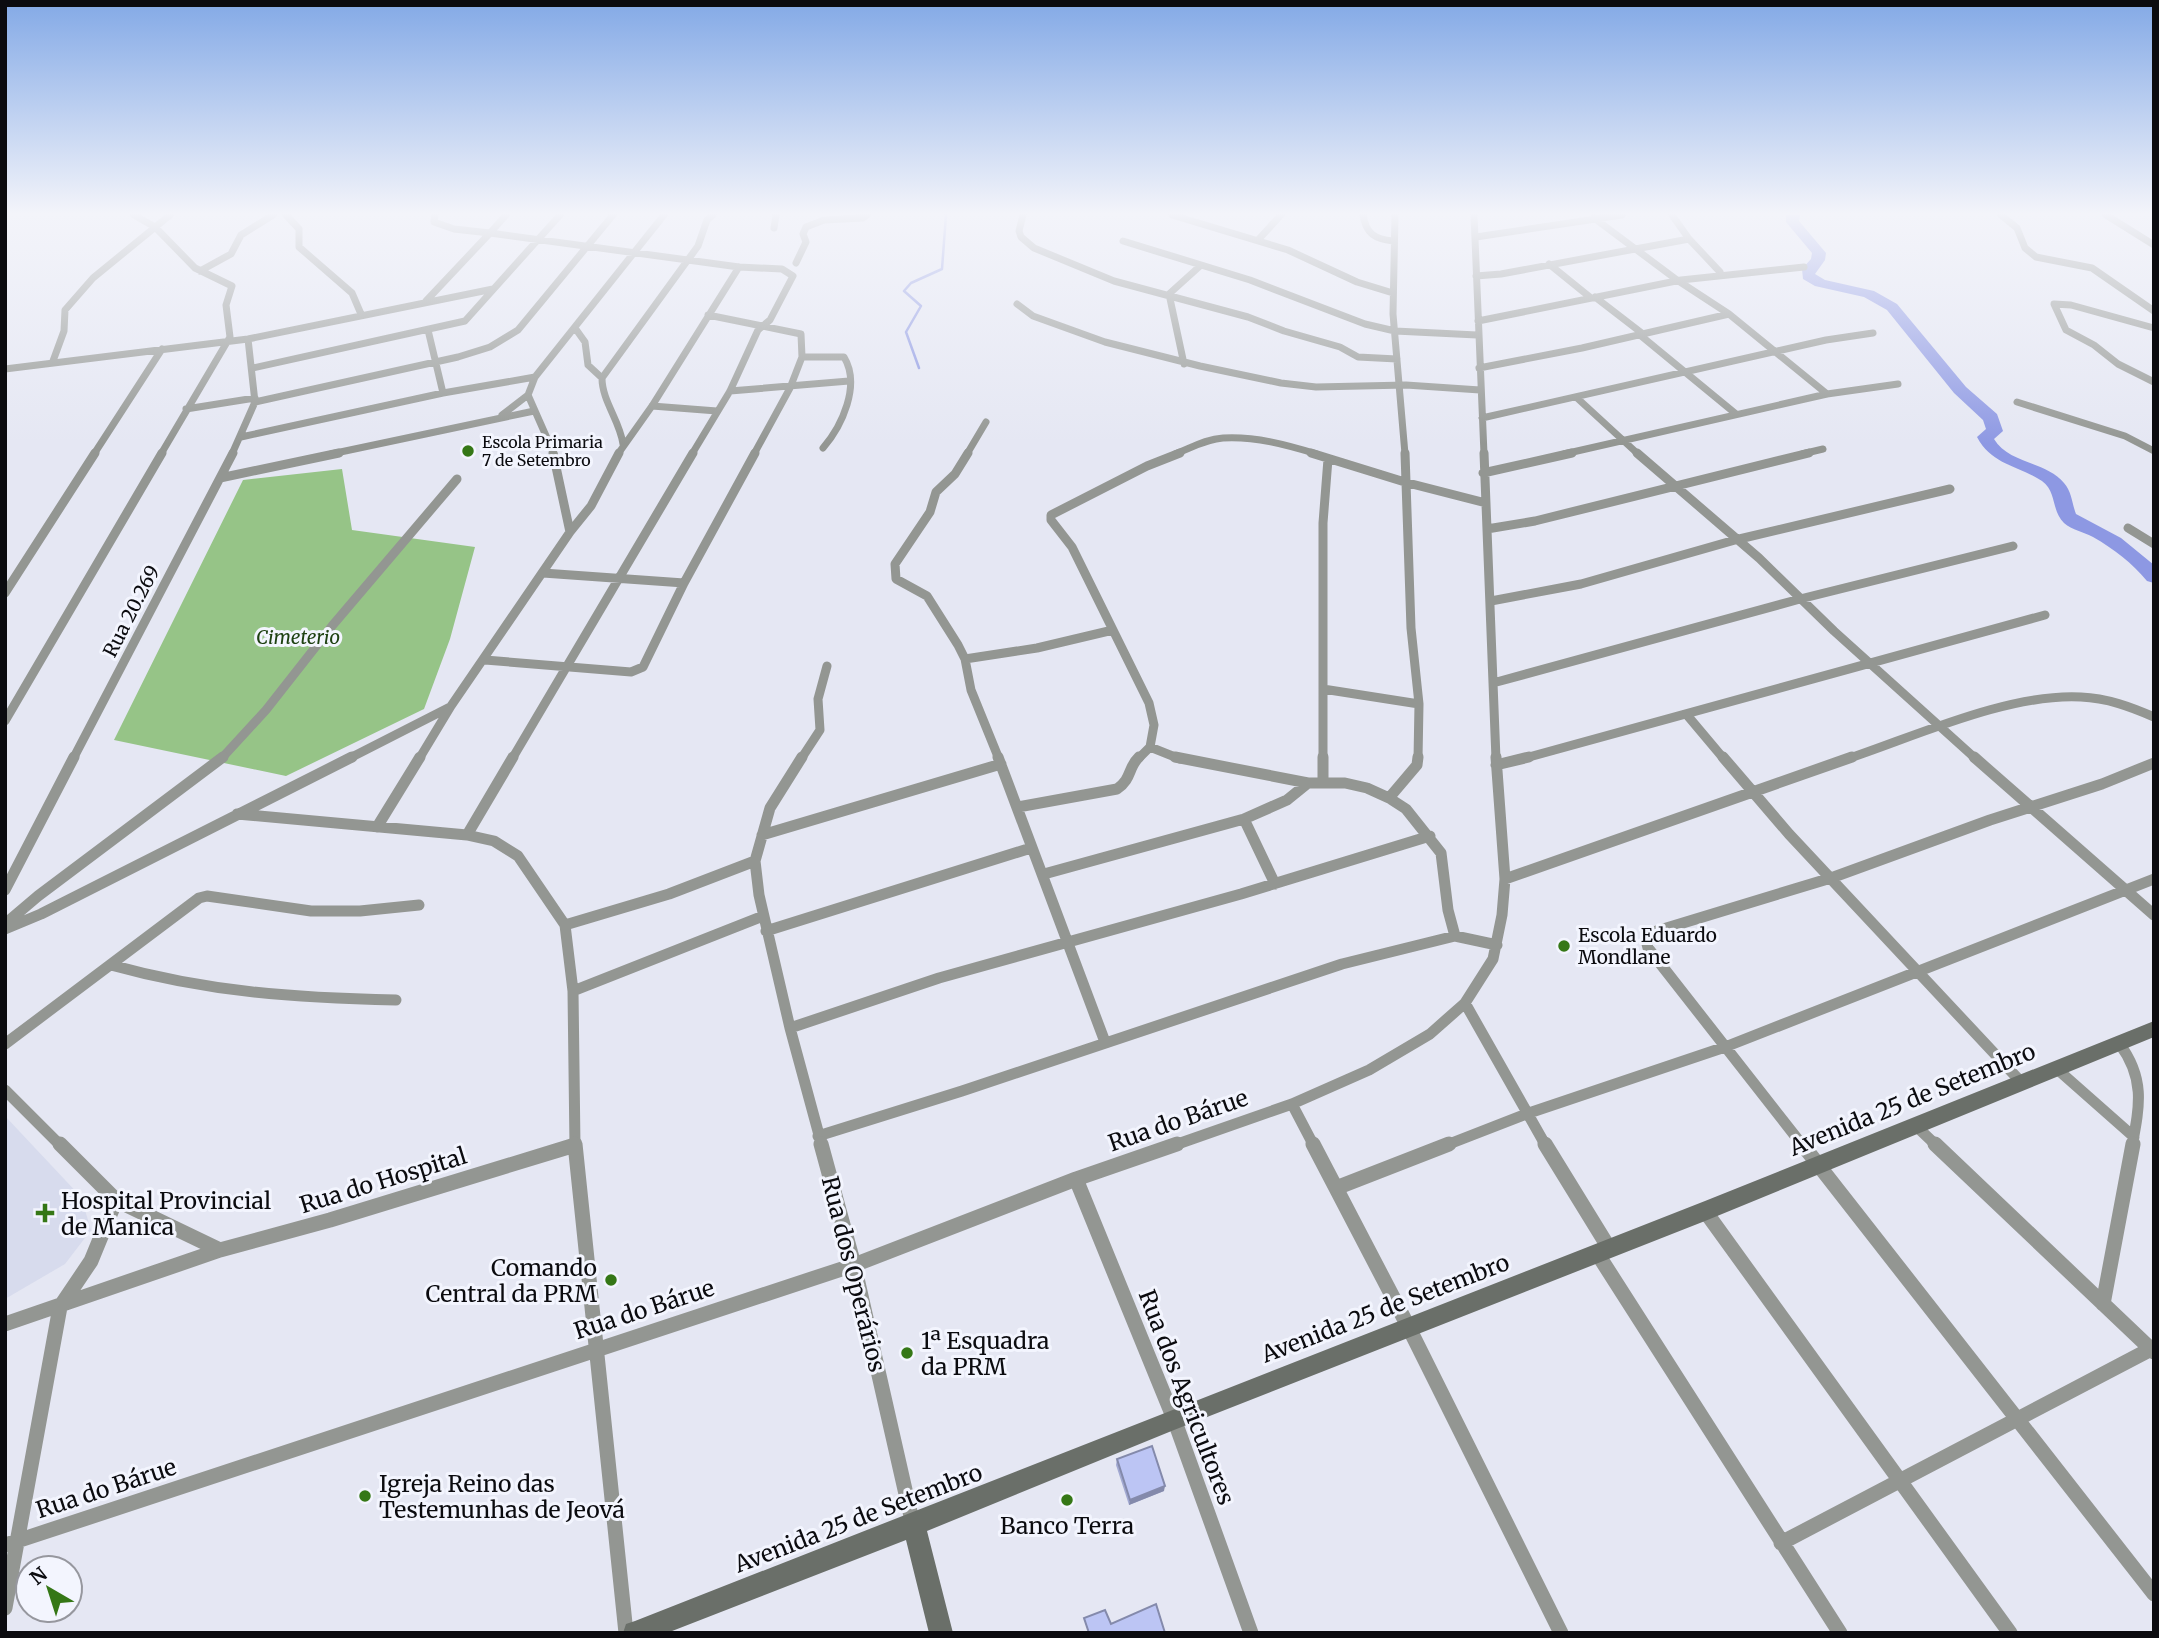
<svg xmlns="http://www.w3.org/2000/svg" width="2159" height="1638" font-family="Merriweather,serif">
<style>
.built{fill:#d7dbed}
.green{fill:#96c487}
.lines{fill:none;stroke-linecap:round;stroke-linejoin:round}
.stream{stroke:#8d98e3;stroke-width:2.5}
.river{fill:#8d98e3;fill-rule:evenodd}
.street-far3{stroke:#939692;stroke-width:7}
.street-far2{stroke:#939692;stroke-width:9}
.street-far1{stroke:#939692;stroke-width:11}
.street{stroke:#939692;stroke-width:15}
.secondary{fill:#6a6f69;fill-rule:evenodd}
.wall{fill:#a2a9d2}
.shaded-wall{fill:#848aab}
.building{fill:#bcc5f4;stroke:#848aab;stroke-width:2}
.poi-dot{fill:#357716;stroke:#f3f5fe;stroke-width:2.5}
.labels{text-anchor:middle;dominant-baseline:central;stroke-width:6;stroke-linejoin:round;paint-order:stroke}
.far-poi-label{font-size:16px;fill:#0b0b0f;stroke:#f3f5fe;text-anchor:start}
.street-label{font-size:19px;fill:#0b0b0f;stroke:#f3f5fe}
.park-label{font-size:19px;font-style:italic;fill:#1e4111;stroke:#f3f5fe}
.poi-label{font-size:19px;fill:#0b0b0f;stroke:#f3f5fe;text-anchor:start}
.near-street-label{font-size:23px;fill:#0b0b0f;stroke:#f3f5fe}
.near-poi-label{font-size:23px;fill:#0b0b0f;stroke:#f3f5fe;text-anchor:start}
</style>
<rect width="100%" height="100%" fill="#e5e7f3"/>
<path class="built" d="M5,1116l76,81 10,33 -26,34 -60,35z"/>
<path class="green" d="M342,469l10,61 123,17 -25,92 -26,70 -138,67 -172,-36 129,-260z"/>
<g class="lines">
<path class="stream" d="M919,368l-13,-36 15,-26 -17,-15 7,-8 31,-14 4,-54"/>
<path class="river" d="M1786,215h14l-1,6 27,32 -1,7 -10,14 10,6 49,11 23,13 69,83 31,27 6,17 -9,8c15,25 52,22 70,44 8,9 8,21 12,31l45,24 33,27v18l-7,-2c-15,-18 -33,-32 -54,-44 -9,-5 -21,-7 -29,-14 -13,-13 -7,-31 -22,-42 -25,-16 -50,-16 -65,-44l9,-8 -3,-9 -29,-27 -67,-83 -23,-13 -49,-11 -12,-7 -1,-10 9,-10 1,-6 -26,-31z"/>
<path class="street-far3" d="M134,215l21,12 40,41 37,18 -6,19 4,32 -69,117
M286,215l13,14v18l53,46 9,21
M435,215l-1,7 20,7 36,4
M506,215l-16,18 249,34 43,2 11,7 -23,44 -12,10 -28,61 -38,63
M1023,215l-4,16 2,6 13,11 80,33 134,36 36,14 56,16 18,10 39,2
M1172,215l116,35 69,32 36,11
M1363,215c3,19 12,24 30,26
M1395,215l-2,99 12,140
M1474,215l10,239
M1672,215l17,24 31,33
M2001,215l16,13 8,20 11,9 56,11 62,43
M2106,215l48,30
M1594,218l83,62 52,34 98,80
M774,228l2,-13
M1476,237l146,-22
M1258,240l23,-25
M1123,241l127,39 115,44 30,7 82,4
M796,263l10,-21 -3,-8 3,-7 18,-7 39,-2 4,-3
M1549,264l42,34
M200,271l31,-17 10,-19 32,-20
M1476,276l25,-2 188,-35
M1595,297l48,37
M426,301l64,-68
M1017,304l16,12 72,26 95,24 81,17 35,4 90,-2 74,5
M708,315l93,19 1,23 -12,31 -36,66
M1478,321l203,-41 123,-13
M575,328l10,14 3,23 14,13
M2154,328l-83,-23 -17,-1 12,26 28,15 24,19 36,18
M428,330l15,63
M1640,335l96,79
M802,357h42c17,28 -2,69 -21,91
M53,361l11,-30 1,-21 28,-32 77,-63
M1184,364l-15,-70 31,-28
M253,368l212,-47 95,-106
M1479,368l103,-20 147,-34
M5,369l243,-30 245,-50
M730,391l119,-10
M1576,397l62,57
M255,402l203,-45 32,-10 28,-17 95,-115
M2017,402l108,34 29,15
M652,406l65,5
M186,409l69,-11
M502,415l26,-20
M1482,418l344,-78 47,-7
M241,437l202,-44 92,-16
M623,444c-3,-23 -21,-43 -21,-66l96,-132 9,-26 6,-5
M94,454l68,-105
M232,454l23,-52 -7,-63
M331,454l203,-43
M554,454l-26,-59 7,-18 129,-162
M618,454l34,-48 87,-139
M967,454l19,-32
M1175,454c16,-6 31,-15 48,-16 32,-2 64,7 94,16
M1564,454l263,-60 71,-10
M1802,454l21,-5"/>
<path class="street-far2" d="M553,453l17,79
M968,453l-13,21 -19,18 -6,20 -35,52 1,15 31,17 31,49 7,14 6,31 28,69
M1180,453l-33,13 -96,49v5l21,27 77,156 5,22 -4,22 30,12
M1311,453l97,30 78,20
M1405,453l6,175 8,76 -1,55
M1484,453l12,306
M1637,453l122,105 75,73 142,128
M1483,473l89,-20
M220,478l119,-25
M2128,528l26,16
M1487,529l48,-8 274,-68
M543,573l141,10
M5,593l90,-140
M1491,601l90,-17 154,-44 215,-51
M965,659l72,-11 76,-18
M485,660l146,12 12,-5 41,-84 71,-130
M1493,683l307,-84 213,-53
M1323,689l96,15
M1687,715l37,44
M5,721l157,-268
M73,759l160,-306
M221,759l45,-49 66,-84 125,-147
M348,759l102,-52
M419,759l32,-53 119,-174 21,-26 28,-53
M512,759l181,-306
M801,759l19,-29 -2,-31 9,-33
M1138,759l12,-12
M1323,759v-236l5,-64
M1522,759l523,-144
M1847,759c69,-23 162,-66 234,-62 26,1 50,10 73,20"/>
<path class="street-far1" d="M802,757l-32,51 -15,53 4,34 31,133 32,118
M998,757l107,285
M1175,757l133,26h37l22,5 22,10 17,11 35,44 7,57 7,26
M1323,757v25
M1723,757l66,77 233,249
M1974,757l180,158
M1496,765l33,-8
M1389,798l28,-33 1,-8
M1018,807l99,-18c15,-10 11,-22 22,-32
M237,814l230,21 27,6 24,15 47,69 8,66 2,155
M1244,819l31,65
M377,827l43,-70
M467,835l46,-78
M762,835l239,-71
M1044,874l200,-55 43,-19 21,-17
M1505,879l347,-122
M5,890l69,-133
M5,924l33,-28 185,-139
M565,925l104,-31 86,-33
M5,929l36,-15 311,-157
M766,931l265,-83
M111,965c97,27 185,33 285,35
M573,991l190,-75
M1465,1003l81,143
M790,1028l149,-50 302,-84 189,-58
M2119,1043c26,35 21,61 13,103
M5,1044l194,-146 8,-2 104,15h49l59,-6
M2057,1069l77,68
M5,1090l56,56
M1292,1104l22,42
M1916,1126l21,20
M818,1136l144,-45 380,-127 113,-28 42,9
M572,1146l3,-1
M1172,1146l120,-42 77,-34 61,-36 35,-31 28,-44 9,-44 3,-36 -9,-122
M1444,1146l82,-32 199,-67 429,-168
M1803,1146l-155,-198 -2,-8 4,-7 181,-55 159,-58 112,-36 52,-21"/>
<path class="street" d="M60,1144l56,56 104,50
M575,1144l51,489
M821,1144l33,121 59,260
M1313,1144l96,184 152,305
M1545,1144l64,104
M1802,1144l352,450
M1935,1144l219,208
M1076,1179l98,240 77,214
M1336,1188l113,-44
M1705,1211l305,422
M1597,1253l243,380
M2103,1304l30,-160
M5,1324l215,-74 110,-30 245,-75
M1781,1543l370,-194
M5,1545l849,-280 222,-86 101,-35
M5,1608l55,-301 31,-46 25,-61"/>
<path class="secondary" d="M2154,1021v16l-449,184 -531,209 -247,101 26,102h-24l-23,-93 -239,93h-44l3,-9 9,-3 1070,-420z"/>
</g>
<path class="wall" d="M1117,1459l47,32 -35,14 -13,-40z"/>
<path class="shaded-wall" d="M1165,1486l-1,5 -35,14 1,-5z"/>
<path class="building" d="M1152,1446l13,40 -35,14 -13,-41z
M1156,1604l9,29h-76l-5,-15 21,-8 6,14z"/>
<linearGradient id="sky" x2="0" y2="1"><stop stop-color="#83a9e6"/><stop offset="0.48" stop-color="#f3f4fa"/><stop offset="1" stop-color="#f3f4fa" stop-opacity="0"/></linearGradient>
<rect width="2159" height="444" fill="url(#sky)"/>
<g class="poi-dot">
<circle cx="468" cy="451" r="7"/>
<circle cx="1564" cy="946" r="7"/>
<path d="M41.5 1202.5h7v7h7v7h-7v7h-7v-7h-7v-7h7z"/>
<circle cx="611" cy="1280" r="7"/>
<circle cx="907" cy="1353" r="7"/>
<circle cx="365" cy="1496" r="7"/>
<circle cx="1067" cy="1500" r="7"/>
</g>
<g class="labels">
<g class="far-poi-label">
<text x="482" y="442">Escola Primaria<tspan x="482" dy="18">7 de Setembro</tspan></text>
</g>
<g class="street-label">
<text transform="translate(131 611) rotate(-63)">Rua 20.269</text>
</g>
<g class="park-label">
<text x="298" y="637">Cimeterio</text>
</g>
<g class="poi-label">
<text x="1578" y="935">Escola Eduardo<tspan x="1578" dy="22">Mondlane</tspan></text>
</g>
<g class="near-street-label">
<text transform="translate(1912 1099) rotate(-22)">Avenida 25 de Setembro</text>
<text transform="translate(1178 1120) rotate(-19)">Rua do Bárue</text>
<text transform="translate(383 1180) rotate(-17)">Rua do Hospital</text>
<text transform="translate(854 1274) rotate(76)">Rua dos Operários</text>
<text transform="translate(1385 1308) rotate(-21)">Avenida 25 de Setembro</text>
<text transform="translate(644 1309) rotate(-18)">Rua do Bárue</text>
<text transform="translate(1187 1397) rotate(69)">Rua dos Agricultores</text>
<text transform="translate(106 1488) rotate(-18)">Rua do Bárue</text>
<text transform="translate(858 1518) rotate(-21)">Avenida 25 de Setembro</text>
</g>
<g class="near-poi-label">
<text x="61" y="1200">Hospital Provincial<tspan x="61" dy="26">de Manica</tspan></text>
<text x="597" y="1267" text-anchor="end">Comando<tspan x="597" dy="26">Central da PRM</tspan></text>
<text x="921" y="1340">1ª Esquadra<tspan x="921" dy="26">da PRM</tspan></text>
<text x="379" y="1483">Igreja Reino das<tspan x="379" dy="26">Testemunhas de Jeová</tspan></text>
<text x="1067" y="1525" text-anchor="middle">Banco Terra</text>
</g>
</g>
<rect width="2159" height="1638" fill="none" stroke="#0b0b0f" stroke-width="14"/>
<g transform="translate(49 1589) rotate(321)"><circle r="33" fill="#f3f5fe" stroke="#96979e" stroke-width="2"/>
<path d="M0-5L12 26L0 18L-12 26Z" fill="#357716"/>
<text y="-10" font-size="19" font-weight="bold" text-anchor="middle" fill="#0b0b0f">N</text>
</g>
</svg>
